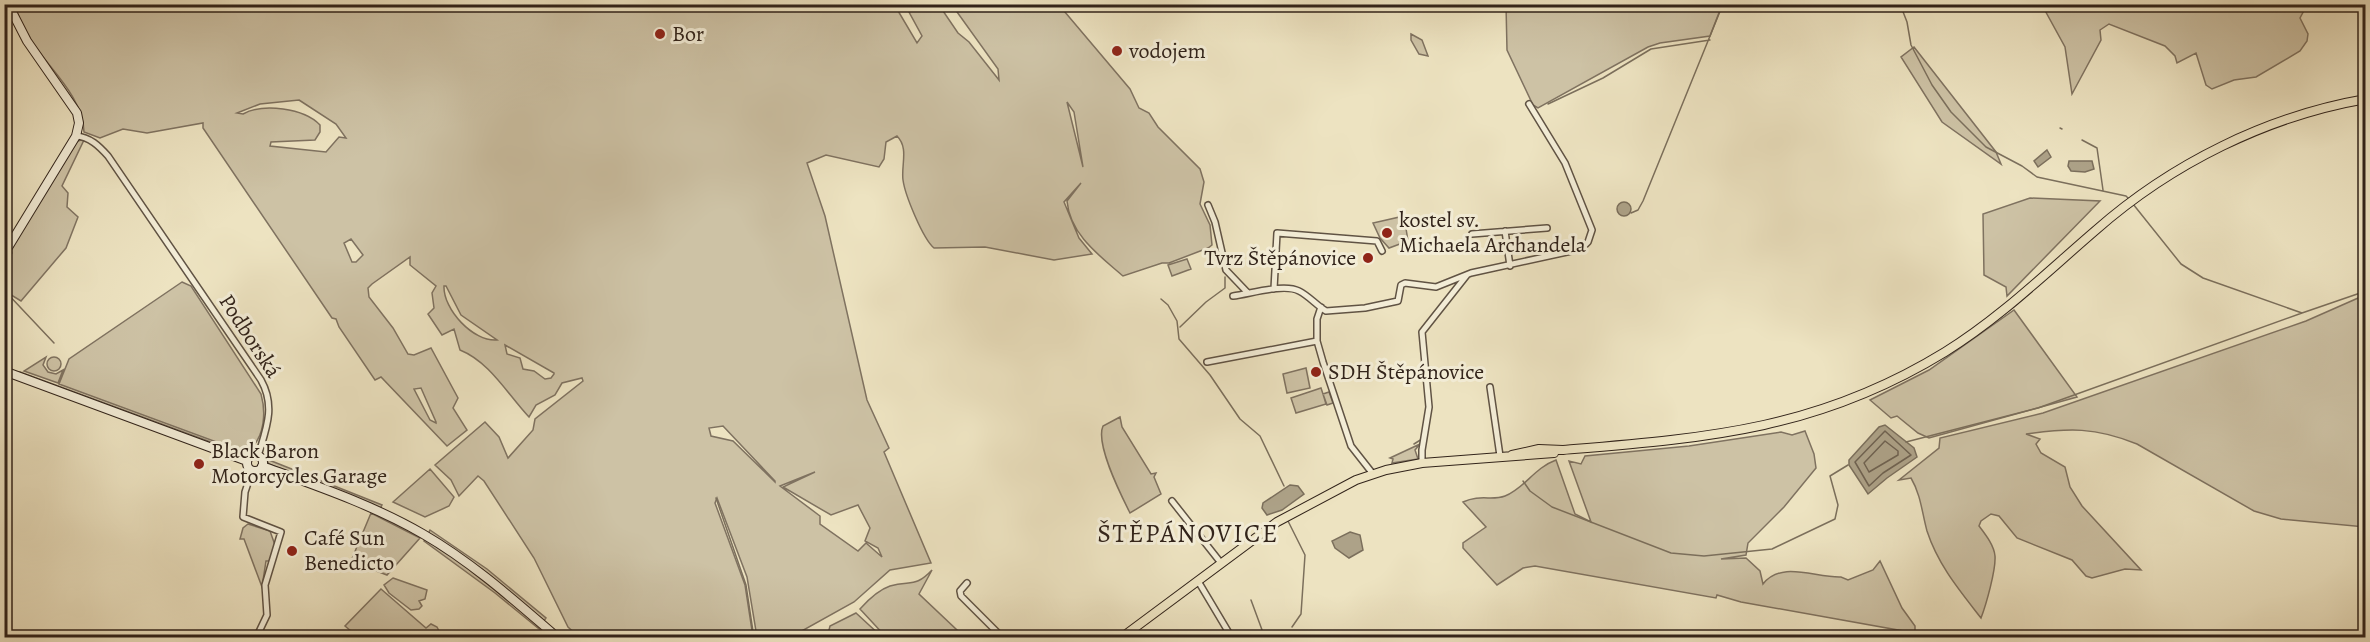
<svg xmlns="http://www.w3.org/2000/svg" width="2370" height="642" font-family="Alegreya,serif">
<style>
.green{fill:#cdc2a5;stroke:#7f7260;stroke-width:1.5;fill-rule:evenodd}
.water{fill:#ada288;stroke:#7b6f5c;stroke-width:1.5}
.lines{fill:none;stroke-linecap:round;stroke-linejoin:round}
.shore{stroke:#6f6251;stroke-width:1.5}
.stream{stroke:#7b6f5c;stroke-width:1.5}
.minor-casing{stroke:#605344;stroke-width:8}
.secondary-casing{stroke:#31231a;stroke-width:10}
.primary-casing{stroke:#31231a;stroke-width:10}
.minor{stroke:#f3edd7;stroke-width:5}
.secondary{stroke:#f3edd7;stroke-width:8}
.primary{stroke:#ede3c1;stroke-width:8}
.poi-dot{fill:#8f2418;stroke:#f3edd7;stroke-width:2}
.labels{text-anchor:middle;dominant-baseline:central;stroke-width:6;stroke-linejoin:round;paint-order:stroke}
.poi-label{font-size:22px;fill:#31231a;stroke:#f3edd7;text-anchor:start}
.street-label{font-size:22px;fill:#31231a;stroke:#f3edd7}
.quarter-label{font-size:26px;letter-spacing:1.5px;fill:#31231a;stroke:#f3edd7}
</style>
<rect width="100%" height="100%" fill="#ede3c1"/>
<filter id="stains"><feTurbulence type="fractalNoise" baseFrequency=".00333" numOctaves="4"/><feColorMatrix values="0 0 0 0 .2 0 0 0 0 .09 0 0 0 0 .02 0 0 0 .5 -.17"/></filter>
<radialGradient id="worn" r=".72"><stop offset=".6" stop-color="#630" stop-opacity="0"/><stop offset="1" stop-color="#630" stop-opacity=".3"/></radialGradient>
<path class="green" d="M894,4l23,39 5,-7 -13,-24 15,-7h15l19,28 11,9 30,38 -1,-11 -46,-64h107l71,84 9,19 10,5 9,14 42,42 4,13 -4,22 10,21 2,20 -4,3 -39,15h-7l-39,13c-23,-20 -53,-41 -56,-75l14,-18 -17,19 15,36 13,16 -38,6 -69,-13 -51,1c-11,-9 -29,-53 -31,-68 -2,-15 6,-32 -6,-44l-11,6 -2,17 -5,8 -53,-12 -19,8 18,53 42,184 22,48 -5,4 47,111 -41,7 -36,32 -63,35h-34l-10,-60 -30,-79 -2,5 30,82 8,52h-174l-11,-10 -34,-69 -50,-77 -6,-5 -19,20 -8,-16 -16,-15 50,-43 14,15 9,21 25,-28 2,-11 48,-38 -1,-3 -20,5 -7,12 -19,10 -7,12c-21,-22 -39,-55 -69,-67l-6,-21 -12,6 -14,-21 6,-6 -2,-15 4,-7 -26,-21v-8l-38,27 -4,4 1,9 24,31 15,26 6,1 17,-7 27,50 -5,10 14,22 -20,16 -66,-69 -6,3 -36,-53 -3,-8 -4,-1 -129,-190v-5l-56,10 -24,-4 -23,9 -16,-6c-1,-36 -36,-64 -54,-93 -7,-10 -11,-23 -16,-34zM299,100l37,24 10,14 -7,-1 -13,15 -56,-6 1,-4 44,-2 5,-8v-7c-16,-17 -57,-22 -77,-11l-6,-1 23,-9zM1067,102l7,10 9,55zM351,239l12,16 -7,7h-4l-8,-19zM444,286h2l15,29 36,25c-24,2 -54,-31 -53,-54zM505,345l49,28v1l-3,4 -6,1 -11,-8 -11,-2 -3,-11 -13,-4zM421,388l15,34v1l-6,-3 -16,-31zM723,426l52,55v1l-42,-41 -22,-5 -2,-8zM815,472l-32,15 48,28 27,-10 12,23 -5,13 13,7 4,9 -16,-14 -8,8 -38,-27v-8l-40,-30z
M1506,5v-1l216,1 -12,31 -50,7 -12,4 -110,61 -5,-3 -26,-55z
M2042,5h265l-7,13 8,16 -1,7 -7,10 -44,26 -22,3 -22,9 -6,-4 -10,-32 -19,10 -2,-7 -10,-10 -56,-22 -9,6 1,10 -29,54 -7,-47z
M1411,34l11,6 6,16 -9,-2 -8,-14z
M1914,47l82,105 5,12 -59,-42 -41,-65z
M81,140h3l-22,46 6,7 -1,14 11,10 -12,31 -45,53 -13,-8 -3,3v-32l7,-11 -1,-5 64,-106z
M2030,198l70,3 -93,95 -1,-9 -22,-12 -1,-61z
M1404,216l4,25 -19,7 -9,-10 -7,-15z
M1187,259l4,10 -19,7 -4,-11z
M182,282l9,4 70,108c5,18 4,43 -12,56h-11l-179,-66 10,-25z
M2365,295v232l-84,-8 -27,-8 -117,-67c-42,-17 -68,-16 -111,-10l14,5 -4,5 5,9 24,14 5,20 12,19 59,64 -16,-1 -33,9 -6,-2 -14,-16 -55,-22 -18,-22 -8,-2 -10,7 -2,5c6,8 15,19 16,30 1,14 -9,49 -14,62 -21,-27 -43,-53 -54,-87 -5,-18 -6,-36 -16,-53l-12,2 40,-32 1,-10 103,-25 263,-92z
M2014,310l63,87 -148,41 -11,-5 -21,-17 -6,2 -21,-18 59,-30z
M46,357l-3,8 5,7 8,2 7,-4 -5,13 -34,-12z
M47 364a7 7 0 1 1 14 0a7 7 0 1 1-14 0Z
M1306,368l4,20 -23,5 -4,-19z
M20,372l221,81v1l-221,-80z
M1321,388l2,6 6,-2 4,11 -6,2 -4,-11 3,10 -30,9 -5,-15z
M1120,417l2,10 29,47 5,-1 -2,4 7,17 -31,19c-9,-18 -35,-69 -27,-87z
M1805,431l9,23 2,14 -32,39 -36,36 -2,12 -25,4 25,-1 14,13 3,13c19,-24 52,-6 78,-7l7,3 25,-10 7,-9 22,47 13,18v7l-174,-31 -24,-7 -1,3 -181,-32 -12,2 -26,17 -34,-37v-5l23,-16 -23,-25c17,-8 29,-1 42,-6 20,-8 29,-28 51,-36l19,54 16,8 -22,-61 12,3 4,-8 104,-10 92,-14 11,3z
M1420,444l-5,6 3,9 -26,4 1,-4 -3,-1z
M264,456l5,4 113,45 -2,4 -111,-45z
M430,469l24,28 -5,9 -24,11 -32,-15z
M371,513l49,25 -33,37 -36,-14z
M248,524l22,7 5,14 -5,16h-4l-4,26 -18,-48h-4l3,-11z
M430,530l57,39 59,49 -2,3 -62,-52 -54,-35z
M425,539l42,27 88,71h-6l-54,-44 -71,-52z
M932,570l-13,24 38,36 -8,7h-63l-26,-28c8,-9 18,-19 30,-23 21,-6 25,2 42,-16z
M393,578l34,12 -2,9 -6,2 3,5 -3,3 -8,1 -22,-17 -5,-8z
M381,589l45,39 5,-4 6,3 5,10h-84l-13,-11z
M856,613l26,24h-67l8,-4 1,2 4,-1 2,-8z"/>
<path class="water" d="M2047,150l4,7 -13,10 -4,-6z
M2069,161h23l2,8 -9,3 -14,-1 -3,-5z
M1617 209a7 7 0 1 1 14 0a7 7 0 1 1-14 0Z
M1885,425l29,23 3,9 -30,21 -19,16 -19,-29v-5l30,-33z
M1290,485l8,1 6,8 -22,16 -15,5 -5,-7 1,-5z
M1350,532l10,3 3,15 -14,8 -14,-10 -3,-7z"/>
<g class="lines">
<path class="shore" d="M1885,431l26,24 -28,18 -14,13 -14,-24z
M1885,441l13,10v4l-29,17 -5,-9z"/>
<path class="stream" d="M1900,4l7,18 4,23 21,40 19,27 35,35 36,19 15,11 89,19 4,4
M1548,104l55,-26 48,-29 59,-9
M2060,128l2,1
M2082,140l15,8 6,42
M2133,204l48,60 22,14 99,35 64,-22
M1631,213l7,-3 5,-9 80,-197
M4,290l50,53
M1161,299l7,6 9,16 2,18 31,36 30,44 20,17 24,50
M1180,327l26,-25 19,-14v-11
M1906,442l132,-34 264,-95
M1414,444l8,-5
M1523,481l7,10 22,16 119,46 33,3 68,-7 63,-30 3,-14 -8,-29 18,-11
M716,498l30,87 8,53
M1288,521l17,34 -4,59 -9,13
M1251,600l14,38"/>
<defs>
<path id="minor" d="M76,136c14,1 23,10 32,20l153,224c15,27 5,49 -3,76
M1208,205l7,17 11,48 21,22
M1505,231l5,35
M1472,234l75,-6
M1274,289l3,-56 100,8 5,10
M1233,296c17,-2 51,-13 66,-5 10,5 17,14 27,20l39,-3 33,-7 3,-16 4,-2 31,4 35,-14 110,-24 7,-7 4,-12 -27,-67 -36,-59
M1321,307l-4,12v22l6,21 28,84 22,28
M1207,362l110,-21
M1490,387l10,69
M1422,463v-13l7,-43 -7,-75 45,-57
M252,471l-7,21 -2,25 38,15 -16,53 2,30 -11,23
M1172,501l49,62
M1198,581l34,57
M967,583l-7,8 1,5 42,42"/>
<path id="secondary" d="M4,254l72,-118 3,-13 -2,-10 -50,-72 -19,-37
M4,371l243,90
M247 463a8 8 0 1 1 16 0a8 8 0 1 1-16 0Z
M262,466c55,20 111,39 161,68 50,29 92,67 135,104"/>
<path id="primary" d="M1512,455l27,-6 24,1c144,-12 255,-20 382,-98 55,-34 102,-80 151,-122 75,-66 171,-114 270,-131
M1121,638l156,-116 79,-42 30,-10 36,-7 132,-10"/>
</defs>
<use href="#minor" class="minor-casing"/>
<use href="#secondary" class="secondary-casing"/>
<use href="#primary" class="primary-casing"/>
<use href="#minor" class="minor"/>
<use href="#secondary" class="secondary"/>
<use href="#primary" class="primary"/>
</g>
<g class="poi-dot">
<circle cx="660" cy="34" r="6"/>
<circle cx="1117" cy="51" r="6"/>
<circle cx="1387" cy="233" r="6"/>
<circle cx="1368" cy="258" r="6"/>
<circle cx="1316" cy="372" r="6"/>
<circle cx="199" cy="464" r="6"/>
<circle cx="292" cy="551" r="6"/>
</g>
<g class="labels">
<g class="poi-label">
<text x="672" y="34">Bor</text>
<text x="1129" y="51">vodojem</text>
<text x="1399" y="220">kostel sv.<tspan x="1399" dy="25">Michaela Archandela</tspan></text>
<text x="1356" y="258" text-anchor="end">Tvrz Štěpánovice</text>
<text x="1328" y="372">SDH Štěpánovice</text>
<text x="211" y="451">Black Baron<tspan x="211" dy="25">Motorcycles Garage</tspan></text>
<text x="304" y="538">Café Sun<tspan x="304" dy="25">Benedicto</tspan></text>
</g>
<g class="street-label">
<text transform="translate(250 336) rotate(57)">Podborská</text>
</g>
<g class="quarter-label">
<text x="1188" y="533">ŠTĚPÁNOVICE</text>
</g>
</g>
<rect width="2370" height="642" fill="none" stroke="#ede3c1" stroke-width="24"/>
<rect x="6" y="6" width="2358" height="630" fill="none" stroke="#31231a" stroke-width="3"/>
<rect x="12" y="12" width="2346" height="618" fill="none" stroke="#31231a" stroke-width="1.5"/>
<rect width="100%" height="100%" filter="url(#stains)"/>
<rect width="100%" height="100%" fill="url(#worn)"/>
</svg>
